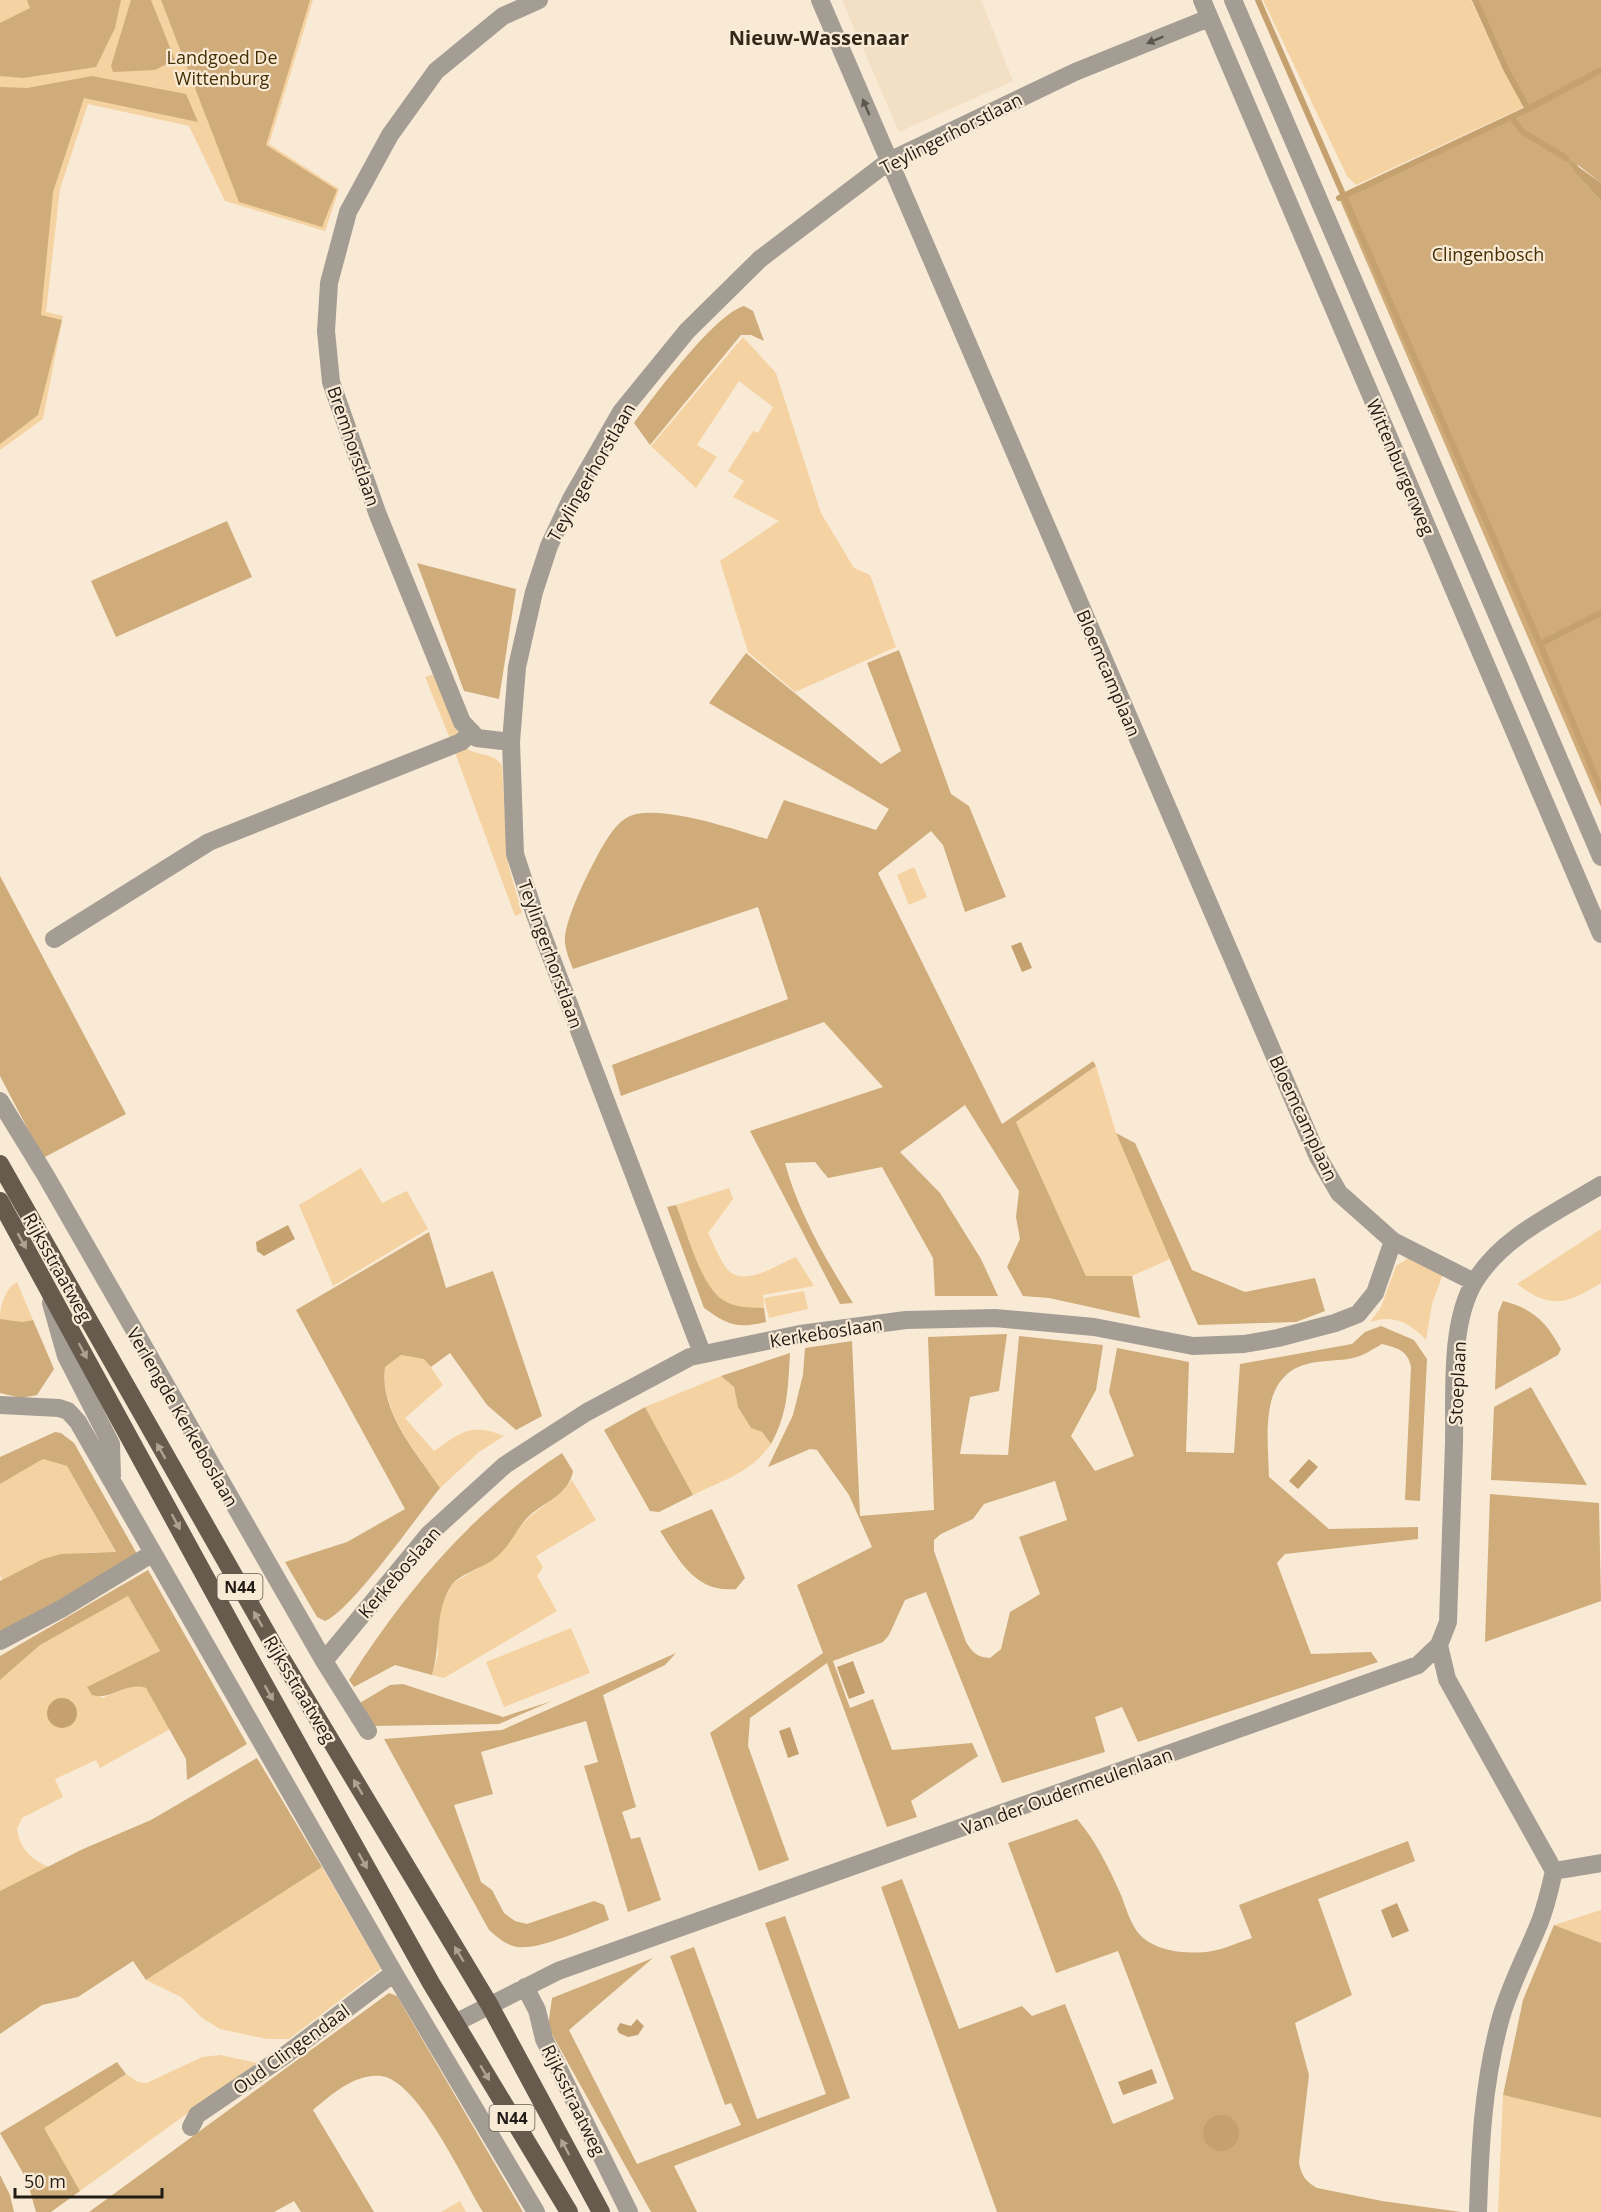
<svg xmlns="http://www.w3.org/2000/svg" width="1601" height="2212" font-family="'Open Sans',sans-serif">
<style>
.built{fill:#f2dfc4}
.green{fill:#f5d2a1}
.forest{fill:#cfac7a;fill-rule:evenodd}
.water{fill:#c4a16f}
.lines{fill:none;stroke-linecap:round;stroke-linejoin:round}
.stream{stroke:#c4a16f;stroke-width:6}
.minor{stroke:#a39d94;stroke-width:18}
.major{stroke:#665b4c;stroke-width:18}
.oneway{fill:#5c564e}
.oneway2{fill:#b0a291}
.labels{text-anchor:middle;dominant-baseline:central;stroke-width:4.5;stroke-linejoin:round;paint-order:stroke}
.shield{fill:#f9ead6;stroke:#625a4f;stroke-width:1.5}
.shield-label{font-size:16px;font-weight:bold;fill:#211c15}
.park-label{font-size:18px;fill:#462e03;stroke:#f9ead6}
.street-label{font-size:18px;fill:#211c15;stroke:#f9ead6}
.neighbourhood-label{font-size:20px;font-weight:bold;fill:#332818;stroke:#f9ead6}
</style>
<rect width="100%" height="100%" fill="#f9ead6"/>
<path class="built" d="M842,0h139l32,81 -114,51z"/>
<path class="green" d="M0,0h313l-44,144 70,45 -14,42 -100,-30 -36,-75 -101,-22 -28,85 -14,123 17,4 -20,103 -43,31z
M1263,0h208l32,70 21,37 -168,78 -9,-9z
M743,337l33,36 45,140 33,55 16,7 26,72 -101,45 -47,-40 -28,-91 59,-40 -46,-24 11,-16 -16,-10 25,-40 5,2 15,-26 -34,-26 -42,64 20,12 -21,31 -45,-42z
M434,674l26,64 -9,3 -26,-64z
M463,746c12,11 31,5 39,20l6,98 14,49 -7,3 -61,-166z
M914,867l13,30 -18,8 -12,-30z
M1096,1066l20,67 54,126 -38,17h-46l-70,-154z
M361,1168l21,35 25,-12 21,38 -95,57 -34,-81z
M729,1188l4,11 -25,34c6,11 12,29 21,38 17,16 49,-7 67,-14l18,29 -51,9 1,13c-14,-1 -29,0 -41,-8 -23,-15 -36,-69 -47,-95z
M1601,1229v54c-34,21 -49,27 -84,1z
M1407,1259l11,1 25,14 -11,30 -6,36c-16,-17 -32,-26 -56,-18l11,-15 15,-41z
M17,1282l16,38 -10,2 -23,-3c0,-14 5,-30 17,-37z
M804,1291l4,18 -39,9 -5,-20z
M400,1355l25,4 18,26 -38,33 29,33c27,-19 37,-29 70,-15l-25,16 -39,36c-23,-36 -60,-76 -55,-121z
M721,1376l13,11 4,20 13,21 11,4 9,12c-20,29 -48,36 -78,51l-48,-88z
M43,1459l24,7 49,87c-48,-3 -71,5 -114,27l-2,-5v-91z
M572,1480l24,40 -60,36 7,11 -6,9 20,35 -113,67 -12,-3 6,-21 -1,-14 4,-35 12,-22 42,-25 32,-39 37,-29z
M128,1596l32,55 -72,36 14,11 34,-14 10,4 24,41 -70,39 -4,-8 -41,19 8,18 -41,21 -5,11c3,20 14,30 32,38l-49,24v-211l40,-35z
M571,1628l19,45 -86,34 -18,-45z
M322,1867l59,102 -92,70h-22l-47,-10 -18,-11 -21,-21 -35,-17z
M1601,1910v33l-47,-18z
M220,2055l37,8 -177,128 -37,-63 83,-54 12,8 9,1 55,-26z
M1503,2095l98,23v94h-103z
M460,2201l6,11h-25z"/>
<path class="forest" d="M27,0h94l-6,28 -19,39 -73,11 -23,-2v-53l30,-15z
M131,0h20l24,60 -20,10 -42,2 -2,-6z
M161,0h149l-44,145 71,45 -15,37 -83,-25z
M1475,0h126v183l-23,-18 -1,10 24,26v606l-262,-609 189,-89 -22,-40z
M92,76l94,18 12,28 -114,-24 -31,94 -12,123 21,5 -24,95 -38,29v-357l27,1z
M744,306l9,5 11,30 -13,-6h-10l-91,110 -16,-22c19,-26 82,-110 110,-117z
M227,521l25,56 -136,60 -25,-56z
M417,563l99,26 -17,110 -35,-8z
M899,650l52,144 18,12 37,91 -41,15 -22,-67 -12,-14 -53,42 124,251 91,-63 3,5 -80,56 70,154h46l8,42 -91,-20 -26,-2 -16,-29 13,-28 -4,-22 3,-26 -54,-86 -65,47 40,41 41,66 17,37h-63l-2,-38 -51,-91 -54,11 -13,-16 -30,1c13,49 41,97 68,140l-13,1 -90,-173 133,-44 -59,-65 -203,74 -9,-31 176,-66 -30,-92 -185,62c-3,-8 -7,-17 -8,-26 -2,-15 14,-51 21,-65 9,-17 24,-52 42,-61 29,-15 108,13 139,22l17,-39 92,30 13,-21 -180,-106 37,-50 135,111 20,-13 -34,-88z
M0,876l126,238 -83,44 -43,-82z
M1116,1133l19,10 57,127 53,22 70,-14 10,33 -29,11 -98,3z
M676,1205c11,26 24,80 47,95 12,8 27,7 41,8l2,14c-29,7 -38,3 -62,-14l-37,-101z
M429,1232l17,56 47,-17 49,145 -26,14 -29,-25 -37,-52 -19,14 -7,-8 -23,-4 -16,12c-6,45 32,86 55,121 -22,27 -89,123 -115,133l-8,-4 -32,-55 62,-20 58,-33 -109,-199z
M1503,1301c30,7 44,22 58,48l-3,6 -63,35 3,-77z
M0,1319l23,3 10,-2 21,49 -17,26 -16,3 -21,-5z
M1381,1326l33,14 13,19 -7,142 -15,-1 6,-133c-3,-16 -13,-19 -29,-23 -9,5 -19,12 -29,14 -13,3 -28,2 -42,5 -53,11 -43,71 -42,114l60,52 89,-2v12l-133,15 -8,9 34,91 60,-2 7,10 -240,80 -16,-35 -27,10 10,35 -103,31 -76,-191 -21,8 -16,35 -6,7 -50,19 17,47 23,-9 19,51 80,-7 6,13 -67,45 6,16 -30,10 -60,-164 -77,55 -2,28 41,114 -30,11 -49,-138 113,-80 -26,-68 75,-38 -23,-52 -32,-45 -7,-1 -42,18 25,-52 10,-40 2,-27 47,-7 8,175 74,-6 -6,-173 79,-3 -8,57 -29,6 -10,57 48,1 11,-119 84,9 -7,45 -25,46 24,35 39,-15 -25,-64 8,-44 72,14 -3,90 48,1 6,-89 112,-20 13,-12zM1055,1481l12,39 -48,17 21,57 -30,18 -9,37 -11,9c-13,-1 -17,-5 -24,-16l-32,-91v-11l7,-6 32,-15 11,-15z
M790,1353c-2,35 -2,60 -19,91l-9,-12 -11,-4 -13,-21 -4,-20 -13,-11z
M1531,1387l56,98 -96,-5 3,-73z
M645,1407l48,88 -34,17 -9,-1 -46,-81z
M55,1432l6,1 13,10 63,111 -137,81v-54l43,-22 18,-5 55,-2 -49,-86 -24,-7 -43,25v-27z
M562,1453l11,18c-4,25 -31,31 -47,48 -11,13 -18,30 -32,40 -11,9 -35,15 -43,27 -17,26 -10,60 -19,89l-37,-10 -41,22 -5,-7c56,-88 124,-170 213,-227z
M1490,1494l109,9 2,98 -116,41z
M712,1509l33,69 -9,11c-41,4 -56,-28 -76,-58z
M148,1570l99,174 -60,36 -1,-21 -40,-71c-20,-7 -35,13 -54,7l-5,-8 73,-36 -32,-55 -88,49 -40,35v-24z
M676,1653l-11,12 -62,30 33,112 -14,5 9,27 9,-2 21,63 -33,12 -44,-146 14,-4 -12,-41 -105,31 12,42 -39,11 27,77 11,8 12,23 11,8 12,3 67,-23 10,4 5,15c-23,8 -68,30 -92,27 -11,-2 -20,-10 -28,-17l-105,-191 118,-9z
M403,1684l100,33 49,-16 -53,23 -128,2 -13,-22 32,-19z
M257,1758l65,109 -176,113 -13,-19 -55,36 -36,8 -42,29v-143l83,-42 68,-29z
M1077,1819c19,22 32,49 44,76 5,13 10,31 20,41 16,16 50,19 71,15 13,-2 27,-9 40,-13l-13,-33 169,-64 7,20 -97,38 34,96 -57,28 14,52 -10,87c2,13 6,19 18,26l65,13 79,11h-464l-116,-325 21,-8 57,150 63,-23 10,10 33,-12 48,120 61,-25 -56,-148 -62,22 -48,-130z
M785,1916l65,182 -176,68 23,46h-46l-103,-185 4,-29 101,-40 -84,72 68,134 104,-39 -10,-22 -6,2 -55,-149 24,-9 63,172 69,-25 -61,-171z
M1554,1925l47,18v175l-98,-23 20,-95z
M389,1993l8,3 126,216h-40c-20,-32 -65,-132 -102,-136 -26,-3 -50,19 -68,34l61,102h-73l-7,-11 -20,11h-185z
M117,2062l9,12 -82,54 36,63 -29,21h-15l-9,-32 -27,-47z
M0,2175l10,20 4,17h-14z"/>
<path class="water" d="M1566,158l35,25v18l-24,-26z
M1021,942l11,26 -10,4 -11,-26z
M288,1225l7,14 -31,17 -7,-5 -1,-9z
M1309,1459l9,8 -20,22 -9,-8z
M853,1661l12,32 -16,6 -12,-32z
M47 1713a15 15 0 1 1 30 0a15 15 0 1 1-30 0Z
M790,1727l9,27 -11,4 -9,-27z
M1397,1903l12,28 -17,7 -11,-28z
M637,2019l7,7 -6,9 -10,2 -9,-4 -2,-4 3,-6 11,3z
M1152,2069l5,14 -34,12 -5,-13z
M1203 2133a18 18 0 1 1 36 0a18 18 0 1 1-36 0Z"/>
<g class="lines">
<path class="stream" d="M1258,0l282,644 61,146
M1475,0l31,69 22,40
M1511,117l12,15 43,26
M1339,198l189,-89 73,-39
M1540,644l61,-31"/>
<path class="minor" d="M820,0l498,1157 21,36 54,48 81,41
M1202,0l399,934
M1233,0l368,857
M511,742l-34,-4 -15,-16 -84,-207 -47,-133 -5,-51 3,-48 19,-71 42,-77 46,-64 67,-55 36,-16
M54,939l155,-97 252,-100 11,-10
M0,1101l46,75 278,485 44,70
M51,1303l15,53 45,88 1,32
M702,1353l-167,-438 -20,-61 -4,-112 6,-75 17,-75 15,-46 22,-47 50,-87 66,-81 73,-72 129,-98 186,-89 134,-54
M0,1405l59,3 9,3 10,11 316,551 142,239
M0,1641l61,-32 92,-56
M1439,1645l8,34 107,192
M324,1661l105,-127 76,-69 82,-53 103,-55 110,-23 106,-14 89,-2 99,9 99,19 51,-2 34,-6 57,-15 23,-9 17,-21 18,-52
M1554,1871l47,-8
M525,1987l12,23 7,29 85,173
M455,2023l103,-52 860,-306 21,-20 9,-23c2,-60 4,-119 6,-179 1,-48 -5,-120 21,-162 28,-45 82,-69 126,-96
M191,2127l6,-12 87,-59 110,-83
M1478,2212c2,-64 5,-129 22,-191 9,-34 26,-65 39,-97 7,-17 11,-36 15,-53"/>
<path class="major" d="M0,1164l274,482 215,358 112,208
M0,1201l248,454 183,328 138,229"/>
</g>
<defs><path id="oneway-solid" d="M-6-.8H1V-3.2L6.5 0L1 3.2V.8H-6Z" transform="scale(1.5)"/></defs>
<g class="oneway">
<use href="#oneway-solid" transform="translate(1155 40) rotate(158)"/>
<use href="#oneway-solid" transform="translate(866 107) rotate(-113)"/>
</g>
<g class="oneway2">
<use href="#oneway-solid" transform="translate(22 1241) rotate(61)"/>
<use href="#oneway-solid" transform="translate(83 1351) rotate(62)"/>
<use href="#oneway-solid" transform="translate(161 1451) rotate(-120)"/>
<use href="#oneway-solid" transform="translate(176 1522) rotate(62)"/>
<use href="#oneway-solid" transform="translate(258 1619) rotate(-120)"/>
<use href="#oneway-solid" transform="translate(269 1693) rotate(61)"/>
<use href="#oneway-solid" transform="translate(358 1787) rotate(-121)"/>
<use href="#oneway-solid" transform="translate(363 1861) rotate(61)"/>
<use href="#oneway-solid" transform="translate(459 1954) rotate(-121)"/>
<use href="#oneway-solid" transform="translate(485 2073) rotate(59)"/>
<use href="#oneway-solid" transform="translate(565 2147) rotate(-118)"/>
</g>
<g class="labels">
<g class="shield">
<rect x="217.5" y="1574" width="45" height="26" rx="4.5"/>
<rect x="489.5" y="2105" width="45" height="26" rx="4.5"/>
</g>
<g class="shield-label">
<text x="240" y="1587">N44</text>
<text x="512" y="2118">N44</text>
</g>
<g class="park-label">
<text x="222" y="57">Landgoed De<tspan x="222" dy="21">Wittenburg</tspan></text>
<text x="1488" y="254">Clingenbosch</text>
</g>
<g class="street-label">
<text transform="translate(951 133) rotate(-27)">Teylingerhorstlaan</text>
<text transform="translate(354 446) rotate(71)">Bremhorstlaan</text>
<text transform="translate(1401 467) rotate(67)">Wittenburgerweg</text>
<text transform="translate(591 472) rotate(-60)">Teylingerhorstlaan</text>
<text transform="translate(1109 673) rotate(67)">Bloemcamplaan</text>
<text transform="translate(551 954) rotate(70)">Teylingerhorstlaan</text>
<text transform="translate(1304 1118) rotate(65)">Bloemcamplaan</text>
<text transform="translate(58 1267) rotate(61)">Rijksstraatweg</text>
<text transform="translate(826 1332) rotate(-9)">Kerkeboslaan</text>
<text transform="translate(1457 1383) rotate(-87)">Stoeplaan</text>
<text transform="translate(183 1417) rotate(60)">Verlengde Kerkeboslaan</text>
<text transform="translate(399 1572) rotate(-49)">Kerkeboslaan</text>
<text transform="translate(300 1689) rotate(59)">Rijksstraatweg</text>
<text transform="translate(1067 1791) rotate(-20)">Van der Oudermeulenlaan</text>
<text transform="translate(291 2049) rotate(-36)">Oud Clingendaal</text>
<text transform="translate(574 2100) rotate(64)">Rijksstraatweg</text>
</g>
<g class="neighbourhood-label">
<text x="819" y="37">Nieuw-Wassenaar</text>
</g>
</g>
<path d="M15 2188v9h147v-9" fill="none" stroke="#211c15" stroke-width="3"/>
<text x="24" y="2188" font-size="18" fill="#211c15" stroke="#f9ead6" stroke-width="4.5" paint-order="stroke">50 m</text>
</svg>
